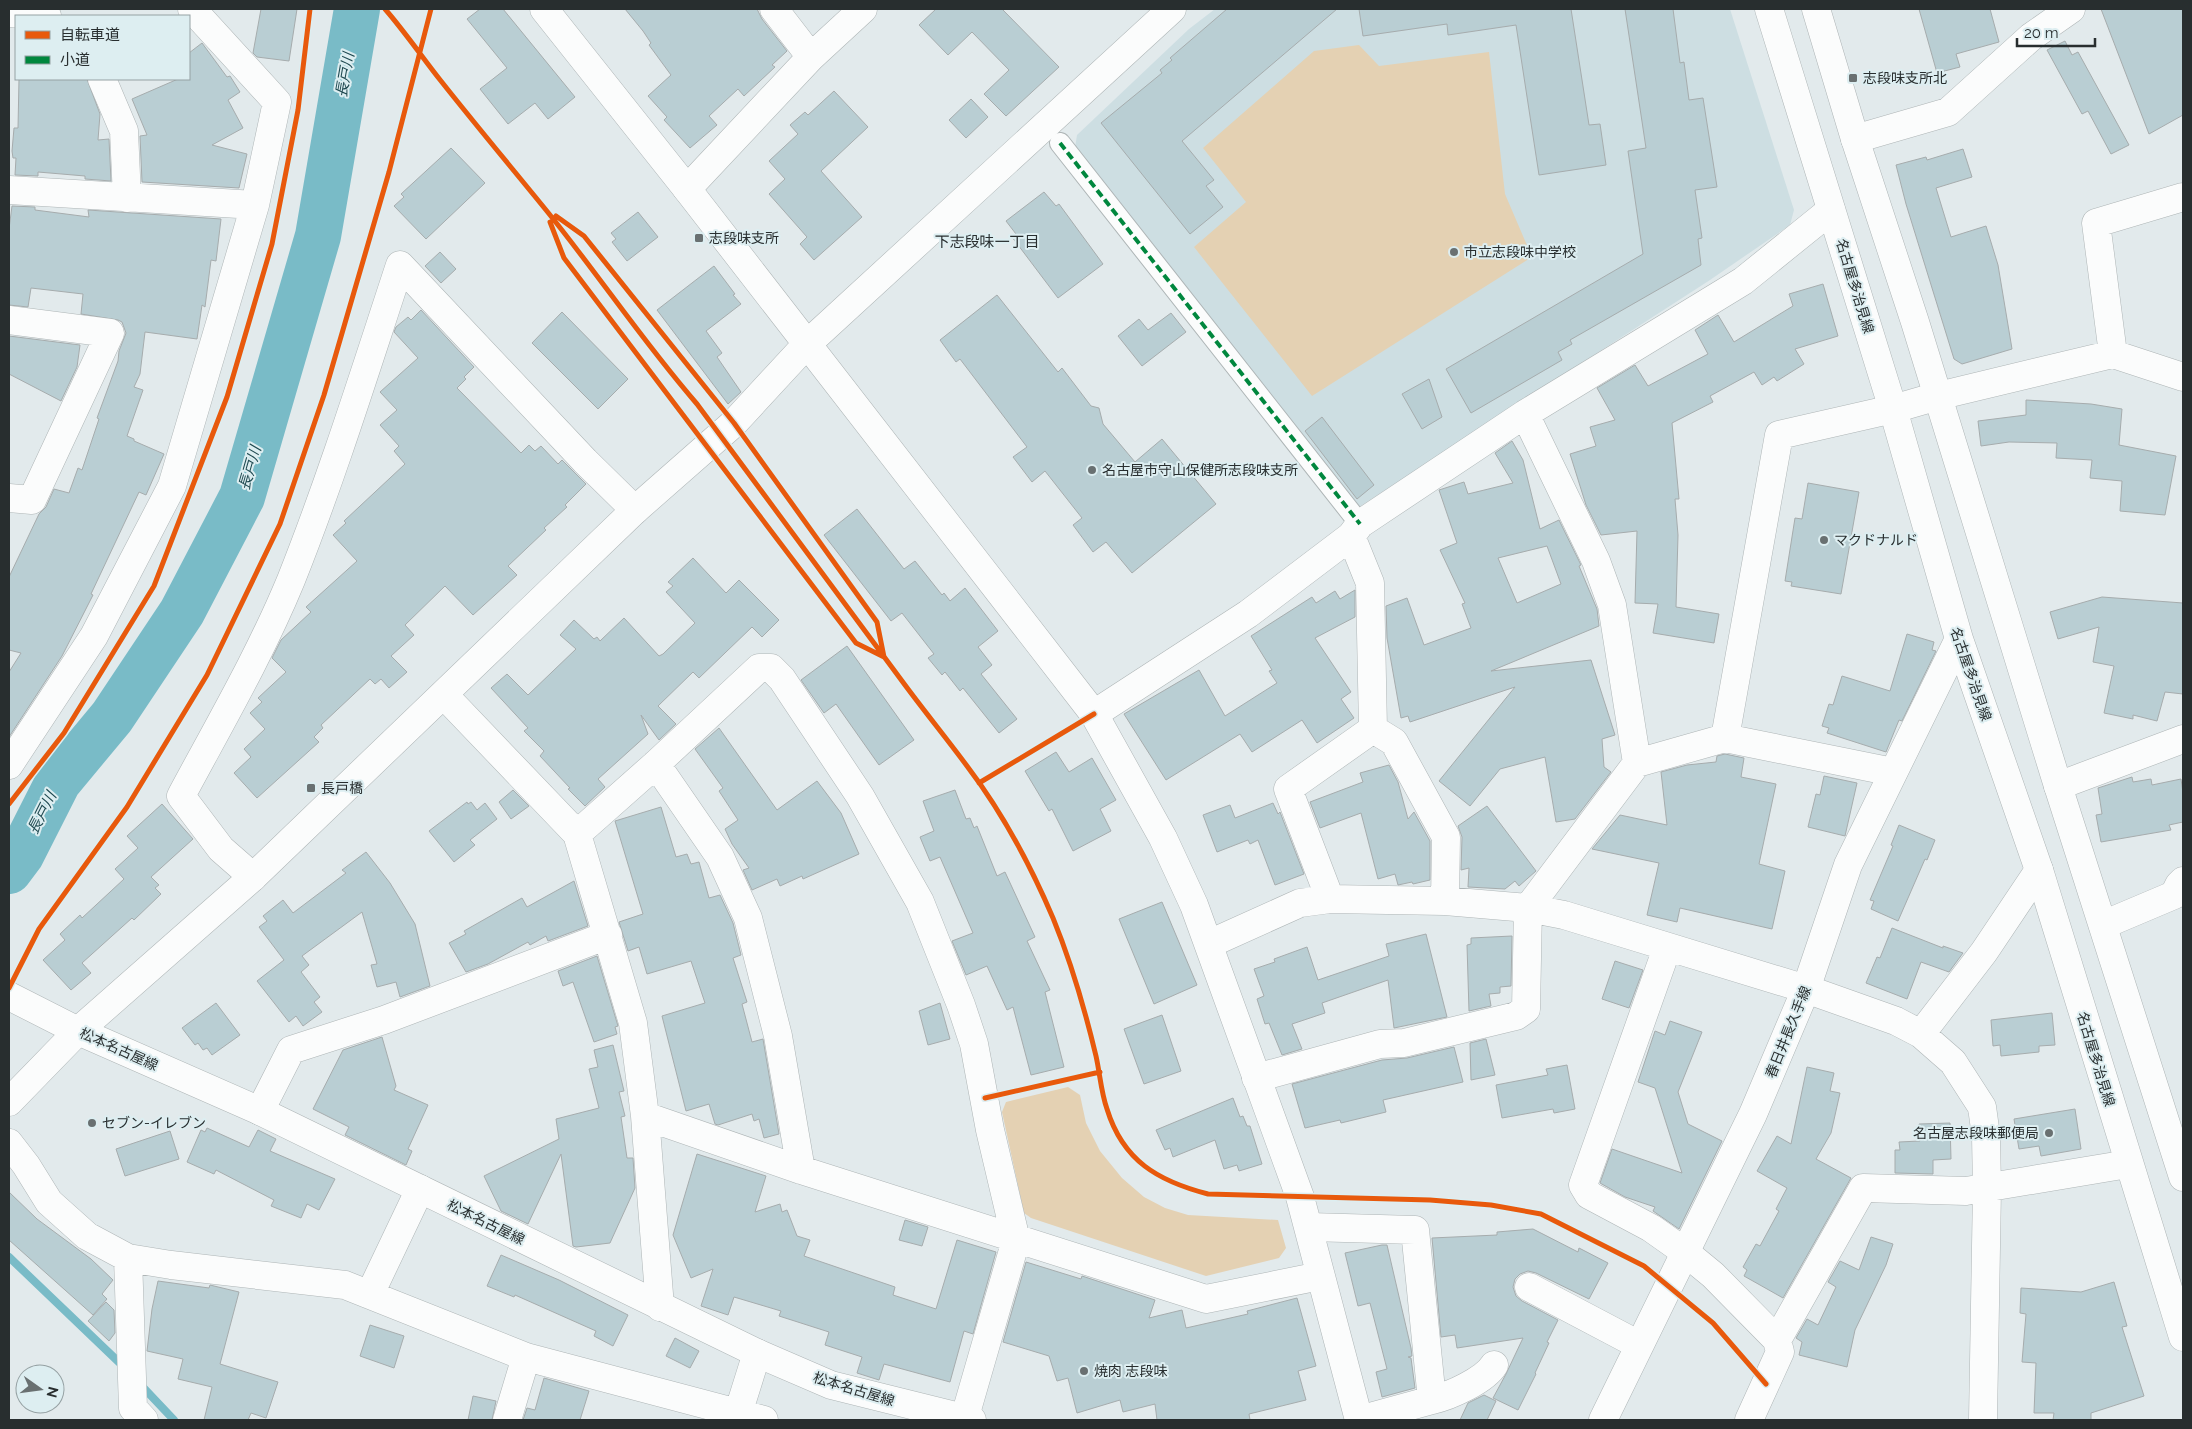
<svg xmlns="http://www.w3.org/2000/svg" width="2192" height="1429" font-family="Raleway,'Noto Sans JP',sans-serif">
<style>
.built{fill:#cddee2}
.green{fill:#e4d1b3}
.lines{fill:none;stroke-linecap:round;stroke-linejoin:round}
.stream{stroke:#79bbc7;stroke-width:8}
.river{stroke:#79bbc7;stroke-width:46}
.building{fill:#b9ced3;stroke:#a6acad;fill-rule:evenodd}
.pedestrian-casing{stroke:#aeb5b6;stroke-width:22}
.minor-casing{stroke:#aeb5b6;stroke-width:29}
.tertiary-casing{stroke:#aeb5b6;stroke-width:29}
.secondary-casing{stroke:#aeb5b6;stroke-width:29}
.primary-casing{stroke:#aeb5b6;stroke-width:29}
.pedestrian{stroke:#fbfcfc;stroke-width:20}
.minor{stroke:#fbfcfc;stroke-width:28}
.tertiary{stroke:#fbfcfc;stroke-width:28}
.secondary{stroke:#fbfcfc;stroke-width:28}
.primary{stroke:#fbfcfc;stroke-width:28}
.quiet{stroke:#00873e;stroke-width:4;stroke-dasharray:8 4;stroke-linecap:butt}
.cycleway-casing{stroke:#ddeef1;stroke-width:8}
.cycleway{stroke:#e8590c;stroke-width:5}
.poi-dot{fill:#697071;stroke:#ddeef1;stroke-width:2}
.labels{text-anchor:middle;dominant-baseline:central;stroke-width:4;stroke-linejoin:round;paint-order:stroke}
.poi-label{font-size:14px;fill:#282e2f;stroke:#ddeef1;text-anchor:start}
.street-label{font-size:14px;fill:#282e2f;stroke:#ddeef1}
.water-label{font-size:15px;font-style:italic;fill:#1f4950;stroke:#ddeef1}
.neighbourhood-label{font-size:15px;fill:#282e2f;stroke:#ddeef1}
</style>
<rect width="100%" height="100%" fill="#e2eaec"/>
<path class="built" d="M1215,9h515l64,201 -4,15 -80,55 -351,227 -284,-359 2,-13 112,-106z"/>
<path class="green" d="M1359,45l20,21 110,-14 16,142 27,63 -220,139 -118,-149 52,-45 -43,-54 111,-97z
M1068,1087l12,8 6,28 14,28 22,27 22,19 21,11 23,7 90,5 8,28 -7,10 -73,18 -175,-58 -7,-5 -22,-101 4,-10z"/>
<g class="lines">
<path class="stream" d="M9,1257l116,111
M139,1383l35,37"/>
<path class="river" d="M9,871l12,-16 37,-73 54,-65 70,-105 60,-115 76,-261 39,-227"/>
</g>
<path class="building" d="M261,9h36l-8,52 -32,-4 -4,-4z
M480,9h23l72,88 -27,22 -13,-16 -27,21 -28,-35 27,-21 -40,-49z
M625,9h132l5,10 25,32 -15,14 3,2 -31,29 -6,-7 -29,27 8,9 -27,23 -26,-28 3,-3 -19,-21 23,-21 -22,-30 2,-2 -8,-12z
M936,9h66l57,58 -53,49 -22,-22 25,-24 -37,-38 -24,23 -29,-30z
M1227,9h110l-155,132 32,39 -8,6 17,21 -33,27 -89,-111 61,-50 -2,-3 12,-10 -2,-2z
M1359,9h212l18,116 11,-1 6,41 -67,10 -23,-150 -68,10 -1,-11 -84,12z
M1625,9h48l7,54 4,-1 5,38 14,-2 14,89 -22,3 7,48 -4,1 3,26 -131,75 2,4 -14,8 4,8 -91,53 -25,-44 197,-115 -15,-103 18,-3z
M1919,9h71l9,33 -43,12 4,13 -23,6z
M2101,9h82v106l-34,19z
M2065,41l7,14 6,-3 51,93 -18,9 -23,-43 -6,3 -35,-64z
M202,43l25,34 3,-1 10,16 -12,8 15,28 -31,17 35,9 -8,34 -97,-6 -2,-46 7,-1 -15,-36 46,-20h11v-26z
M19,79h68l13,35 -2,26 11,-1 2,42 -26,-2v-3l-47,-4v4l-23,-1 1,-17h-3l-1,-7 2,-23h4z
M834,91l34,36 -47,44 41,46 -48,43 -14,-16 7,-7 -38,-43 16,-15 -16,-18 29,-27 -8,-9 15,-13 3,3z
M971,99l17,18 -22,21 -17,-18z
M451,148l34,35 -59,56 -32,-33 10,-9 -3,-3z
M1963,149l9,28 -36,11 15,49 35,-11 12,39 14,84 -50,15 -8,-5 -48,-155 -10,-39 30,-8 1,3z
M1044,192l12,14 3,-2 44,60 -45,34 -46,-61 4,-3 -10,-13z
M12,206l23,1v3l54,7 -1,-7 133,9 -5,42 -5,-1 -6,47 -3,-2 -5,34 -52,-7 -5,42 -6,13 9,3 -16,46 7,3v2l30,13 -18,41 -7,-3 -48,102 2,1 -31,61 -53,81v-65l12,-19 -12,-3v-73l30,-63 7,-7 8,-18 15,4 9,-25 4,2 17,-51 -2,-1 21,-57 1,-10 7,-18 -4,-11 -4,-2 -37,-6 2,-20 -52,-6 -3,19 -19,-2v-76z
M638,212l20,25 -31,24 -15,-19 4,-3 -5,-6z
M440,252l16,17 -15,14 -16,-17z
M714,266l21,28 -2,1 8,9 -35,27 16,22 -5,4 24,35 -13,12 -71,-94z
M1823,284l15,52 -43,13 9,15 -27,17 -3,-4 -12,8 -8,-13 -44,24 3,6 -41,21 7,76h-4l3,36 -2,72 43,7 -5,29 -61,-10 5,-29 -23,-1 2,-72 -36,4 -15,-30 -16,-51 26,-8 -6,-19 25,-7 -18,-32 38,-23 13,21 60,-32 -13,-24 23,-15 16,27 59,-36 -4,-12z
M997,295l61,77 4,-4 29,38 8,2 4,16 32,38 27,-23 54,65 -84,69 -26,-31 -13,10 -20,-27 9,-7 -37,-47 -13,11 -19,-25 14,-10 -67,-88 -4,3 -16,-22z
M421,310l53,57 -10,10 2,2 -9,9 64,65 8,-8 6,6 6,-5 17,18 4,-4 24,24 -21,21 2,2 -23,21 2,2 -38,36 9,9 -44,40 -28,-29 -40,39 9,10 -23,21 16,16 -18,16 -8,-9 -6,5 -5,-5 -49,46 2,3 -9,9 5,5 -62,56 -23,-25 17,-16 -7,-8 21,-20 -15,-16 12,-11 -4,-4 28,-26 -14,-14 9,-18 30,-28 -5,-5 51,-46 -24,-26 13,-12 -2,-2 61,-57 -11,-13 5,-5 -19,-21 17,-15 -17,-18 38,-34 -24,-26 2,-5 12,-10 3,3z
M562,312l66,67 -30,30 -66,-66z
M1171,313l15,19 -44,34 -24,-30 21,-17 9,11z
M9,336l71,9 -3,22 -16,34 -52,-27z
M1429,379l13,38 -20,12 -20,-35z
M2026,400l65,4 31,5 -3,36 57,11 -11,59 -45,-4 2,-30 -32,-3 2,-18 -36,-2 1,-15 -48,-1 -28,4 -3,-25 48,-6z
M1322,417l52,68 -17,14 -52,-68z
M1512,441l11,19 17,69 19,-9 22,45 -2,1 18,43 2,17 -108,45 100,-11 24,75 -13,4 2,28 7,5 -36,47 -19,3 -11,-65 -45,12 -30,37 -31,-25 76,-94 -105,35 -2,-6 -7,2 -14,-80 -1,-32 21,-8 17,47 47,-17 -9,-24 3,-1 -25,-53 17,-7 -18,-53 25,-8 4,12 45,-11 -18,-30zM1547,546l14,38 -44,19 -19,-45z
M1808,483l51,9 -18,102 -50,-8 1,-4 -7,-1 10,-63 7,1z
M857,509l47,60 11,-8 27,34 2,-2 6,8 15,-13 33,43 -20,16 14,18 -11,9 36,45 -18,14 -36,-45 -3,3 -15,-19 -3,3 -14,-17 6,-4 -32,-41 -11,8 -67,-86z
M693,558l33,35 13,-13 40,40 -17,17 -10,-10 -53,51 -6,-6 -35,34 18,18 -17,16 -18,-25 7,19 -50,45 7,8 -20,19 -17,-17 2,-1 -30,-32 4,-5 -20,-20 4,-3 -37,-40 16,-14 21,21 48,-46 -16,-14 14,-15 20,19 3,-2 3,4 24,-23 35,38 4,-2 32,-31 -29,-31 7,-6 -5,-4z
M1355,590v27l-40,21 36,54 -10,7 13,19 -37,25 -15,-23 -50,32 -12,-18 -74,46 -42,-66 75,-44 26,46 52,-33 -8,-12 3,-1 -21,-34 61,-39 4,6 19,-12 5,8z
M2102,597l81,6v91l-18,-2 -8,29 -24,-6v4l-29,-6 10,-47 -21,-4 6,-35 -41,12 -8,-27z
M1907,634l27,8 -2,8 4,1 -34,70 -3,-1 -13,32 -59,-19 2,-5 -7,-2 7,-22 4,1 9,-29 48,15z
M847,646l67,94 -35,25 -43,-61 -12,9 -23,-33z
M719,728l58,82 40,-29 24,32 18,41 -56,25 -1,-3 -22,10 -3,-7 -25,11 -9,-20 6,-2 -17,-24 -7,-15 13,-9 -19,-29 4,-3 -28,-39z
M1056,752l13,20 23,-14 24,42 -16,9 11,22 -38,20 -21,-42 -3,2 -24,-40z
M1725,754l19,4 -3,19 35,7 -17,80 26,7 -13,58 -92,-21 -3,14 -30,-7 12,-52 -67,-14 28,-34 47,10 -6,-53 26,-7 29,-3 1,-6z
M1389,765l9,17 10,37 6,-7 16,29v39l-17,4 -1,-2 -14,3 -3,-11 -17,5 -17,-66 -41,15 -10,-26 53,-20 -3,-9z
M1824,776l33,7 -12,53 -37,-9 8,-33 4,1z
M2132,777l1,5 18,-3 1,6 29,-6 2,14v29l-14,3 2,5 -70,12 -5,-27 6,-1 -4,-26z
M513,790l16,16 -18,13 -12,-17z
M955,790l11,29 4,-1 4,10 3,-2 20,50 8,-4 30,65 -8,4 23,49 -5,2 19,75 -33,8 -18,-68 -6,3 -20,-44 -21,9 -14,-34 21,-8 -33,-76 -10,4 -10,-24 14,-6 -11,-30z
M467,802l1,2 3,-2 6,8 8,-7 12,16 -27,21 5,5 -21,17 -25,-31z
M1273,803l5,11 2,-2 24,62 -29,11 -17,-45 -8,4 -2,-4 -31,12 -14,-37 27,-10 5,13z
M162,804l31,35 -42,38 8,8 -4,3 6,6 -27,26 -2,-2 -50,45 9,10 -20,17 -28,-30 22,-20 -5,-6 20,-19 2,3 42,-39 -9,-10 23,-21 -11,-12z
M1487,806l49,65 -17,15 -4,-5 -10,8 -37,-2 1,-19 -8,2 1,-33 -4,-11z
M661,807l15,50 11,-3 4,10 8,-2 10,36 11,-3 13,28 8,32 -8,3 14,44 -5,2 10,38 11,-3 16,95 -15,4 -5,-19 -5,2 -2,-7 -34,11 -3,-1 -6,-20 -23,7 -24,-95 43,-13 -14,-42 -44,13 -8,-27 -11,4 -9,-29 24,-8 -28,-93z
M1899,825l36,15 -8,20 -2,-1 -27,62 -27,-12 3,-8 -4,-1 23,-54 -2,-1z
M366,852l24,31 25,41 15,62 -30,11 -4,-15 -19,5 -6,-22 6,-1 -15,-52 -60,44 7,9 -8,7 19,25 -6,5 8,10 -19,14 -7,-10 -7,6 -32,-41 27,-21 -25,-33 8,-6 -4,-5 20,-16 10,13 53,-40 -4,-3z
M574,881l14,45 -40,15 -2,-5 -16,9 -2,-3 -40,22 -22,8 -17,-29 17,-9 -2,-3 58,-33 5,9z
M1162,902l35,83 -43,19 -35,-85z
M1892,928l51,20v-2l20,7 -14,19 -28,-10 -14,37 -41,-16 11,-26 3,1z
M1426,934l21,83 -53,11 -6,-48 -66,23 3,10 -33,11 10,25 -20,6 -13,-32 -4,1 -8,-25 7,-3 -10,-27 21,-7 -1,-3 33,-12 11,33 71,-24 -3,-12z
M1512,936l-1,50 -11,1v6l-11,1 2,12 -22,5 -2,-66 4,-1v-6z
M597,956l21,70 -3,1 2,7 -23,8 -21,-60 -10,4 -5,-15z
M1615,961l28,9 -14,38 -27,-9z
M216,1003l24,32 -28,20 -5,-7 -4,2 -5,-7 -3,2 -13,-17z
M940,1003l10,36 -22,6 -9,-34z
M2052,1013l3,32 -16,1v6l-38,4 -1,-11 -7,1 -2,-26z
M1162,1015l19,56 -37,13 -20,-55z
M1670,1021l32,11 -24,60 10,32 34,17 -43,88 -26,-18 2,-4 -30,-10 -25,-14 12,-34 70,24 -27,-85 -17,-6 17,-51 10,4z
M382,1037l14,49 -2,4 34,15 -20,44 4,2 -6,14 -61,-30 4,-8 -36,-18 30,-59z
M1486,1039l9,36 -24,5 -1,-37z
M613,1045l11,46 -5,1 6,24 -4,1 6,41h6l2,30 -25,55 -34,4 -3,-1 -12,-92 -33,70 -27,-13 -17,-35 75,-37 -3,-20 43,-11 -10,-39 9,-2 -4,-17z
M1454,1047l9,35 -80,18 3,12 -45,11 -1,-3 -35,8 -13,-44 90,-24 25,-2z
M1567,1065l8,44 -21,4 -1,-4 -51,9 -6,-33 52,-10 -2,-6z
M1807,1067l27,6 -4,18 10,2 -9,40 -15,26 35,19 -68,120 -39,-22 3,-6 -4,-3 13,-23 4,2 19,-35 -3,-2 11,-21 -30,-17 20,-35 14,8z
M1233,1098l7,19 3,-1 4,10h3l12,38 -23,7 -2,-6 -13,4 -9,-29 -42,17 -3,-9 -5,2 -9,-20z
M2075,1109l6,40 -40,7 -2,-10 -20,3 -5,-30z
M1950,1123l1,36 -18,1v14l-38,-1v-23h5l-1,-8 21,-1 -1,-17z
M207,1128l42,19 9,-17 18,9 -6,12 65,28 -16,31 -12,-6 -6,14 -30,-12 3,-6 -58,-30 -2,4 -27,-12 14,-32 4,2z
M170,1131l9,28 -54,17 -9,-27z
M697,1154l69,22 -11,36 25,-8 2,8 5,-2 10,26 13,4 -6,16 91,31 -2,8 43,14 21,-69 39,12 -23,82 -9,-3 -14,51 -66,-18 -5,16 -22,-7 5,-16 -37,-12 4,-13 -50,-16 2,-5 -47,-14 -6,18 -27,-9 12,-37 -22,9 -18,-43z
M9,1192l28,27 54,40 22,21 -11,14 5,5 -14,16 -84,-75z
M905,1220l23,7 -6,19 -23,-6z
M1533,1229l45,23 1,-4 29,15 -19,36 -53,-26 -8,-2 -8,3 -5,5 -2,8 3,9 6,5 36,19 -11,22 2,1 -14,30 1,1 -18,36 -25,-12 13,-24 17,-36 -66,10 -2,-13 -14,2 -9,-99 65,-3v-3z
M1871,1237l22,7 -7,21 -31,65 -8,37 -48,-12 3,-13 -6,-4 11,-19 11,6 18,-38 -8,-5 12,-21 19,9z
M1382,1245h5l24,103 1,8 -4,1 3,1 4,30 -33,9 -6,-25 11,-3 -17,-66 -12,3 -13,-53z
M501,1255l58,25 69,35 -15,31 -19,-10 2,-5 -81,-36 -1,2 -27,-11z
M1026,1262l55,17 1,-3 73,24 -6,18 33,-8 4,18 62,-14 -1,-3 50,-13 19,68 -18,5 8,29 -57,14 1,6h-93l-2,-16 -32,8 -3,-12 -43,13 -9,-35 -11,3 -8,-25 -46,-14z
M158,1281l51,7 1,-3 4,1 25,6 -19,72 58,18 -12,36 -15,-5 -3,7h-44l8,-33 -34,-8 5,-20 -36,-8 5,-42z
M2114,1282l13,44 -5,1 22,69 -53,17v7h-38l1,-7h-20l2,-50 -14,-1 4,-48 -6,-1 1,-25 60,4z
M106,1302l8,8 1,23 -6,8 -21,-20z
M370,1325l34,11 -10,32 -34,-12z
M675,1338l24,13 -9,17 -24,-12z
M544,1378l45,13 -9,29h-57l4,-12 8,2z
M1484,1395l12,6 -9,19h-27l8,-17z
M473,1396l23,5 -4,19h-24z"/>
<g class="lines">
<defs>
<path id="pedestrian" d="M1060,143l300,381"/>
<path id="minor" d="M774,9l37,48
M9,13l38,3
M102,79l22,52 3,67
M1855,139l93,-27 83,-75 40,-28
M687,189l124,-132 52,-48
M9,190l246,15
M9,320l101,13 -78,167 -23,-2
M2113,354l-17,-131 87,-26
M1525,414l71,147 16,44 25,158
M444,695l133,139 56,189 12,93 15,191
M1094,714l154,-100 103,-78 9,-12 165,-110 218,-133 88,-71
M1373,729l21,13 52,95 -1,64
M1725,738l54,-303 114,-26 45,-13 175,-42 70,23
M656,764l64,93 28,61 30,118 23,134
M9,765l85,-129 78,-150 83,-281 22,-103 -85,-93
M2058,786l125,-47
M577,834l79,-70 103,-96h12l11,11 78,117 60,106 41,103 13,39 16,86 26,110 -52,180
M253,877l-32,-28 -40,-53c38,-71 79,-141 110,-216 41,-103 74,-209 109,-315l185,196 50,49
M1330,899l-42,-110 85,-60 -3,-146 -19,-47
M2103,925l71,-30 5,-10 4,-4
M1209,944l91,-41 30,-4 115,2 83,7 36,7 242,74 90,32 25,13 32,28 29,45 4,29 1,53 -4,231
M1667,948l-84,237 6,10 62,33 34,24 28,23 64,65
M1921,1034l63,-82 55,-82
M1256,1078l124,-34 24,-1 112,-27 10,-7 2,-101 109,-145 88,-25 168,34
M260,1111l31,-61 93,-30 224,-85
M645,1116l156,54 405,129 114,-23
M9,1143l17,22 23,37 38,34 41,22 43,7 174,20 181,72 238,63
M1309,1227l106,3 17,170 -73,20
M128,1258l5,150 11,12
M1529,1287l110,58
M370,1294l50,-105
M1432,1400c18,-4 53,-20 62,-35
M507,1420l19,-63
M736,1420l21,-67
M1749,1420l31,-68 -3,-12 86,-152 103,3 162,-27"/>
<path id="tertiary" d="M544,9l143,180 407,525 69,124 31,67 106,292 59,223
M9,1102l69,-71 175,-154 382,-367 99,-87 72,-78 366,-336"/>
<path id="secondary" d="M9,996l69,35 182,80 497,242 74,32 141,35"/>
<path id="primary" d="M1769,9l124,400 66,230 80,231 144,467
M1816,9l39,130 60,183 143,464 125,391
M1603,1420l150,-306 53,-125 42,-124 111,-226"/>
</defs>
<use href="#pedestrian" class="pedestrian-casing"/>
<use href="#minor" class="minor-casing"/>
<use href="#tertiary" class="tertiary-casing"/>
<use href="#secondary" class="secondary-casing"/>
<use href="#primary" class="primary-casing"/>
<use href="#pedestrian" class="pedestrian"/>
<use href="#minor" class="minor"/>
<use href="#tertiary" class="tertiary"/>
<use href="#secondary" class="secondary"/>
<use href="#primary" class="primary"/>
<path class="quiet" d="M1060,143l300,381"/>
<defs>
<path id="cycleway" d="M385,9c20,23 37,48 56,72 34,43 70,86 105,129 52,64 97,132 151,194 69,94 139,187 208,281 20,27 42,54 62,81 35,46 63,98 86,152 18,44 32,92 43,138 4,18 5,36 11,53 16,52 51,72 101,85l222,6 61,5 50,9 103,52 69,57 53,61
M550,222l14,36 292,385 28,14 -7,-35 -143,-199 -150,-187 -28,-20
M979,783l115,-69
M9,804l55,-71 90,-147 73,-189 45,-153 26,-134 12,-101
M9,988l30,-59 88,-122 80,-132 73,-151 44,-129 65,-223 42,-163
M985,1098l115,-26"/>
</defs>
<use href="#cycleway" class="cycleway-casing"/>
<use href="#cycleway" class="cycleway"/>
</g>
<g class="poi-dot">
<rect x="1848" y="73" width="10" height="10" rx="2.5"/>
<rect x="694" y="233" width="10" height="10" rx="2.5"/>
<circle cx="1454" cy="252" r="5"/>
<circle cx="1092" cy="470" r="5"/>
<circle cx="1824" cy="540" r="5"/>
<rect x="306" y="783" width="10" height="10" rx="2.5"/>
<circle cx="92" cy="1123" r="5"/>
<circle cx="2049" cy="1133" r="5"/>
<circle cx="1084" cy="1371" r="5"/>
</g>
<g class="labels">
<g class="poi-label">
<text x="1863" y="78">志段味支所北</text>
<text x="709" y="238">志段味支所</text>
<text x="1464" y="252">市立志段味中学校</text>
<text x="1102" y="470">名古屋市守山保健所志段味支所</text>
<text x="1834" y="540">マクドナルド</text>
<text x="321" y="788">長戸橋</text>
<text x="102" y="1123">セブン-イレブン</text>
<text x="2039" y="1133" text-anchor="end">名古屋志段味郵便局</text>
<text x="1094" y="1371">焼肉 志段味</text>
</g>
<g class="street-label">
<text transform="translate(1855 286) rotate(73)">名古屋多治見線</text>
<text transform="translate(1971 674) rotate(71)">名古屋多治見線</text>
<text transform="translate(1788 1032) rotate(-68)">春日井長久手線</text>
<text transform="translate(119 1049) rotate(24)">松本名古屋線</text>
<text transform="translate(2096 1059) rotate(73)">名古屋多治見線</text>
<text transform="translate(486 1222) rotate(26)">松本名古屋線</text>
<text transform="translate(854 1389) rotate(17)">松本名古屋線</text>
</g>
<g class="water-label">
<text transform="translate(345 75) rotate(-80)">長戸川</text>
<text transform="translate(250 468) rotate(-74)">長戸川</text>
<text transform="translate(42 813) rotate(-63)">長戸川</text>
</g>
<g class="neighbourhood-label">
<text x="987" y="242">下志段味一丁目</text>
</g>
</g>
<rect width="2192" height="1429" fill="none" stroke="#282e2f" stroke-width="20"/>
<rect x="15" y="15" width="175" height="65" fill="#ddeef1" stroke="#95a1a3"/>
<rect x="25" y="31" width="25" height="8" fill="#e8590c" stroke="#95a1a3"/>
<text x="60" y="40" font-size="15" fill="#282e2f">自転車道</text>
<rect x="25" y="56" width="25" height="8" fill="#00873e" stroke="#95a1a3"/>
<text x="60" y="65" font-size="15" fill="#282e2f">小道</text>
<g transform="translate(40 1389) rotate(104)"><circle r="24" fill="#ddeef1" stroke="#95a1a3"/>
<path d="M0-4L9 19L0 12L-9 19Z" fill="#697071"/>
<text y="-8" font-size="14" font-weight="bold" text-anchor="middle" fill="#282e2f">N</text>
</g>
<path d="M2017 38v8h78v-8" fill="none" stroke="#282e2f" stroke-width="2.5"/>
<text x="2024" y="38" font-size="15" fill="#282e2f" stroke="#ddeef1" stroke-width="4" paint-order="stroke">20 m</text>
</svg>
